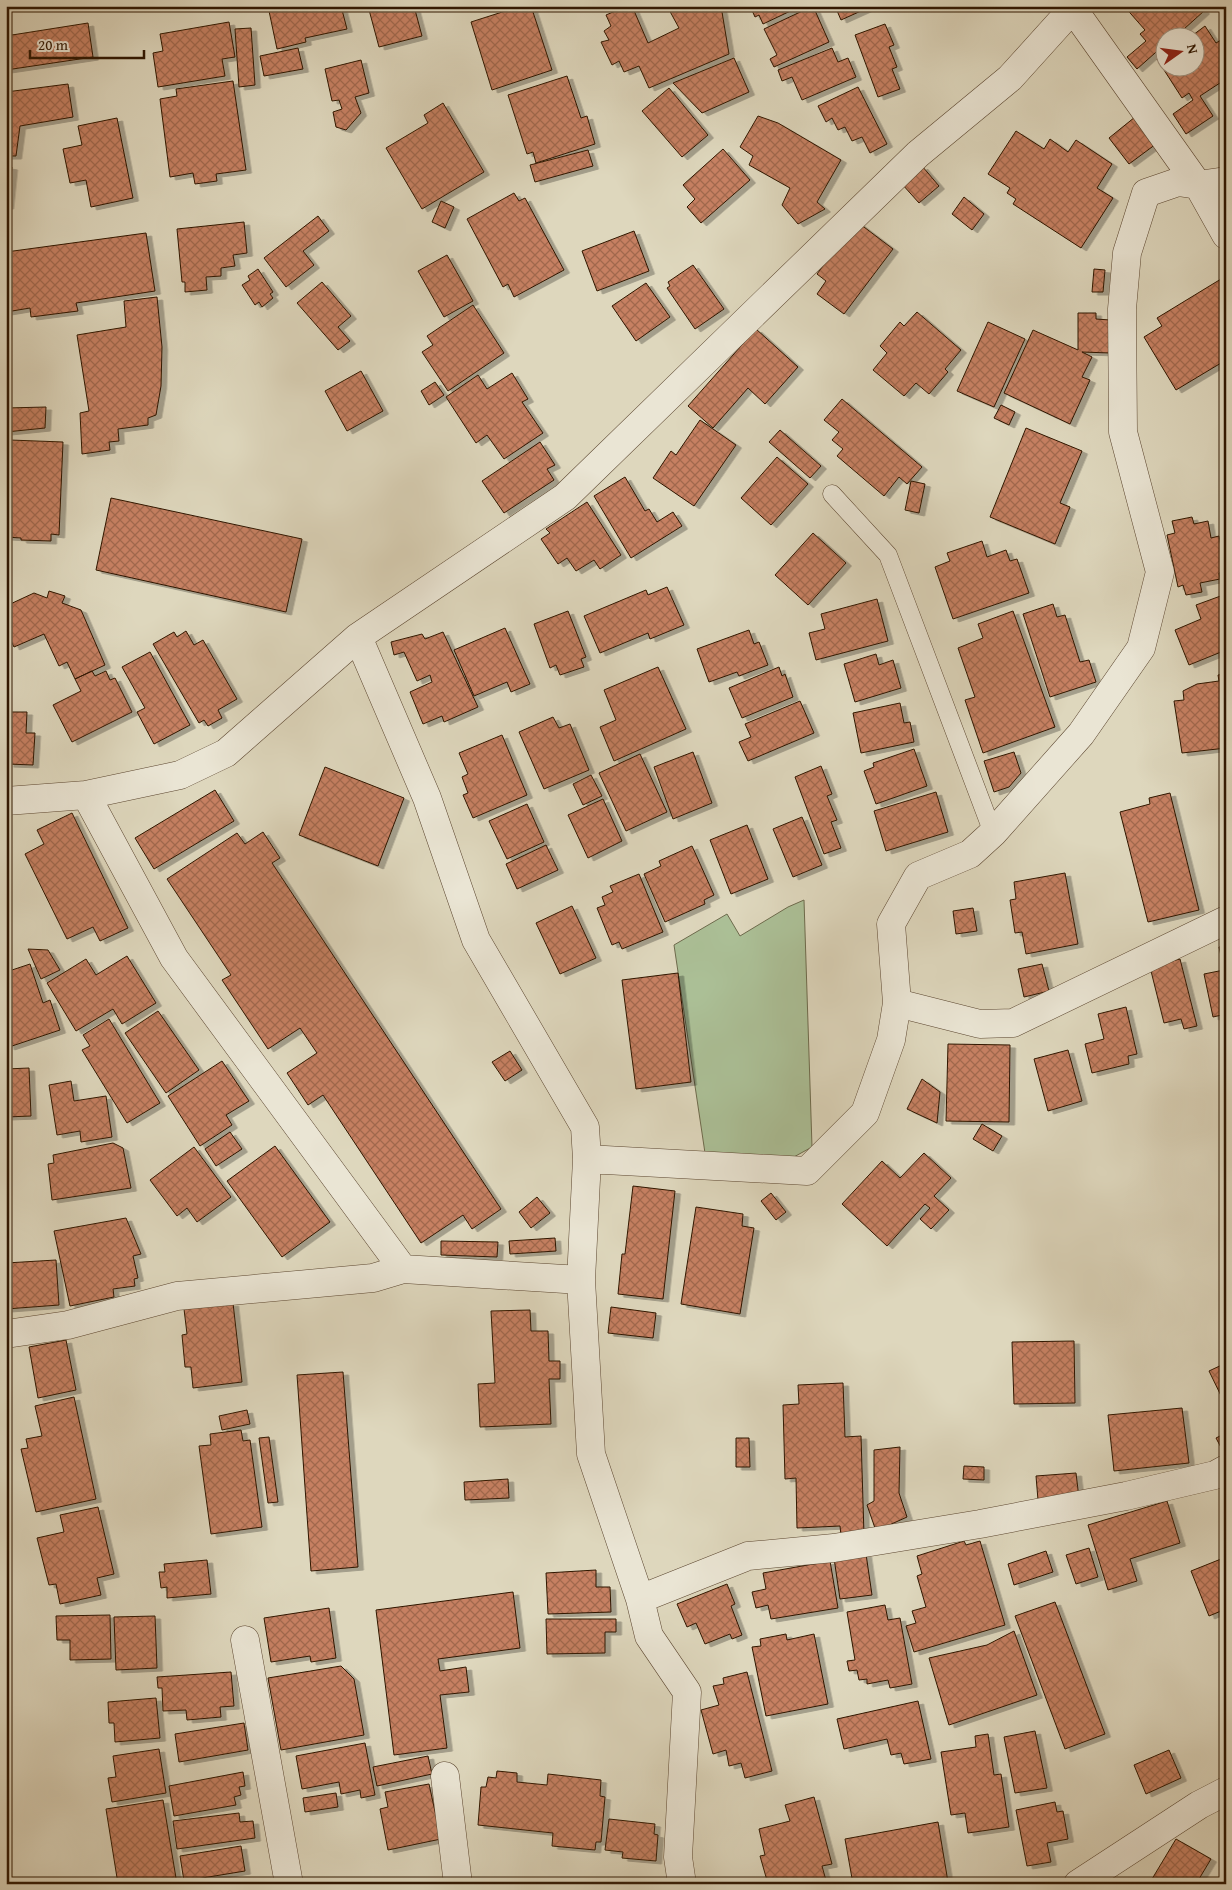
<svg xmlns="http://www.w3.org/2000/svg" width="1232" height="1890" font-family="'Gentium Book Plus',serif">
<style>
.green{fill:#abbf96;stroke:#6d6a4c}
.building{fill:url(#building-cross-hatch);stroke:#2f1601;filter:url(#shadow)}
.lines{fill:none;stroke-linecap:round;stroke-linejoin:round}
.lane-casing{stroke:#5b4630;stroke-width:19}
.street-casing{stroke:#5b4630;stroke-width:29}
.lane{stroke:#eae5d4;stroke-width:18}
.street{stroke:#eae5d4;stroke-width:28}
</style>
<defs>
<pattern id="building-cross-hatch" width="8" height="8" patternUnits="userSpaceOnUse" patternTransform="scale(1.25)"><rect width="8" height="8" fill="#c68062"/><path d="M0 0l8 8M0 8l8-8" fill="none" stroke="#a1684e"/></pattern>
<filter id="shadow"><feDropShadow dx="5.5" dy="3" stdDeviation="0" flood-color="#0004"/></filter>
</defs>
<rect width="100%" height="100%" fill="#ded7bd"/>
<filter id="stains"><feTurbulence type="fractalNoise" baseFrequency=".004" numOctaves="4"/><feColorMatrix values="0 0 0 0 .2 0 0 0 0 .09 0 0 0 0 .02 0 0 0 .5 -.17"/></filter>
<radialGradient id="worn" r=".72"><stop offset=".6" stop-color="#630" stop-opacity="0"/><stop offset="1" stop-color="#630" stop-opacity=".3"/></radialGradient>
<path class="green" d="M804,900l8,247 -20,11 -87,-5 -31,-208 53,-31 13,22 48,-29z"/>
<path class="building" d="M278,6h63l6,23 -42,9 1,4 -29,7 -8,-38 10,-3z
M368,6h46l8,30 -43,11z
M521,6h10l21,64 -60,20 -21,-68z
M627,6h5l16,37 31,-15 -12,-22h54l8,48 -80,34 -10,-22 -15,6 -5,-11 -7,4 -11,-23 8,-2 -5,-9 7,-5 -5,-11z
M750,6h51l-38,18 -4,-9 -4,2z
M813,6l16,36 -55,25 -4,-8 7,-4 -13,-26z
M835,6h37l-31,14z
M1124,6h76l4,5 -30,27h-10v7l-27,24 -10,-12 19,-16 -6,-7 5,-4z
M229,22l6,35 -13,2 3,17 -67,11 -5,-34 10,-2 -3,-17z
M88,23l5,34 -87,13v-38h5l1,3z
M885,24l9,21 -5,2 8,20 -5,2 8,20 -22,8 -23,-62z
M1205,26l11,17 10,-6v32l-3,2 3,4v4l-26,17 13,20 -27,18 -13,-20 20,-14 -4,-7 -7,5 -25,-39 7,-6v15h30v-30h-5z
M251,28l4,57 -16,2 -4,-58z
M298,48l5,21 -39,7 -4,-20z
M832,48l6,14 10,-4 8,19 -54,23 -10,-23 -10,4 -4,-11z
M734,58l15,34 -47,21 -29,-30z
M361,60l8,33 -14,4 6,16 -15,17 -10,-3 -3,-15 9,-3 -3,-9 -7,1 -7,-32z
M567,76l14,42 6,-2 8,28 -59,19 -3,-11 -6,2 -19,-59z
M233,81l13,89 -30,4 1,7 -22,3 -2,-11 -23,4 -10,-78 17,-3 -1,-7z
M68,84l5,33 -53,9 -4,30h-10v-64z
M858,87l29,57 -17,9 -8,-16 -10,4 -7,-14 -7,3 -6,-12 -6,4 -8,-16z
M669,88l39,47 -26,22 -40,-46z
M443,103l41,69 -62,37 -36,-61 42,-25 -4,-8z
M758,116l20,7 63,37 -24,42 8,7 -27,15 -16,-19 8,-17 -41,-23 4,-9 -13,-9z
M1135,117l21,27 -27,20 -20,-26z
M117,118l16,80 -42,9 -5,-27 -16,3 -7,-34 19,-4 -4,-19z
M1016,131l28,18 6,-10 18,13 8,-12 36,24 -15,24 16,10 -32,50 -68,-44 3,-5 -9,-6 3,-5 -22,-14z
M723,149l27,31 -49,43 -14,-16 8,-8 -12,-14z
M588,150l5,16 -58,16 -5,-17z
M6,166l6,1 -4,39h-2z
M922,166l17,20 -20,17 -17,-19z
M514,193l5,8 6,-3 39,72 -50,27 -6,-13 -5,3 -36,-68z
M964,197l20,17 -12,16 -20,-16z
M441,201l13,6 -9,21 -13,-6z
M318,216l11,15 -26,20 11,14 -28,22 -22,-29z
M856,221l37,28 -49,65 -27,-20 9,-13 -9,-7z
M244,222l3,31 -14,2 2,11 -14,2v8l-15,1 1,13 -22,2v-10h-3l-5,-53z
M634,231l15,40 -52,20 -15,-40z
M146,233l9,58 -79,12 2,8 -47,6 -1,-9 -24,4v-60z
M447,255l26,46 -29,16 -26,-46z
M693,265l31,44 -29,20 -28,-41 3,-2 -2,-4z
M258,269l15,23 -3,2 3,4 -11,9 -3,-5 -4,3 -13,-20 8,-5 -2,-4z
M1094,269l11,1 -2,22h-11z
M1221,279l5,8v73l-50,30 -32,-53 18,-11 -5,-8z
M322,282l29,34 -13,11 12,14 -12,9 -41,-47z
M646,283l24,34 -34,24 -24,-35z
M157,297l5,50 -1,39 -5,29 -8,3v7l-30,4 1,12 -10,1 1,8 -28,4 -2,-41 9,-2 -12,-76 49,-8 -2,-26z
M473,305l31,48 -56,38 -26,-39 11,-7 -6,-9z
M917,312l44,38 -16,19 3,3 -19,22 -13,-11 -12,13 -31,-26 14,-17 -7,-7 20,-24 4,4z
M1078,313h18v6l14,1v33l-28,-1 10,5 -10,20 8,3 -20,44 -66,-31 29,-63 45,20z
M988,322l37,17 -31,68 -37,-16z
M756,329l42,38 -33,37 -17,-16 -35,40 -25,-22z
M361,371l22,40 -36,20 -22,-40z
M512,373l16,26 -6,3 21,31 -39,26 -17,-24 -11,8 -30,-46 32,-22 9,14z
M435,382l9,13 -15,10 -8,-14z
M842,399l80,68 -15,17 -8,-7 -15,19 -47,-40 6,-7 -11,-9 7,-8 -15,-12z
M1001,405l14,7 -6,13 -15,-7z
M46,407l-1,21 -39,4v-24z
M700,420l36,25 -42,61 -41,-28 18,-27 5,4z
M1026,428l56,23 -22,52 10,4 -15,37 -65,-27z
M780,430l41,36 -11,12 -41,-36z
M10,440l53,2 -4,93 -8,-1v7l-30,-1v-2l-15,-1z
M540,442l15,23 -8,4 7,11 -50,33 -22,-32z
M777,457l31,27 -37,41 -30,-27z
M625,477l20,34 4,-2 8,13 16,-10 9,14 -51,32 -37,-62z
M911,481l14,3 -6,29 -14,-3z
M111,498l191,41 -16,73 -190,-42z
M587,502l34,53 -21,14 -6,-9 -18,11 -9,-13 -9,6 -17,-25 9,-6 -4,-4z
M1192,517l2,7 14,-3 3,17 8,-2 7,36 -7,1 1,6 -20,4 2,9 -16,3 -3,-10 -5,2 -11,-52 8,-2 -3,-12z
M813,533l33,30 -38,42 -33,-30z
M982,541l5,16 19,-7 4,11 7,-2 12,34 -76,26 -18,-52 15,-6 -3,-8z
M667,587l17,38 -34,14 -2,-6 -48,20 -16,-37 62,-26 2,5z
M49,591l16,5 -3,7 19,7 24,55 -30,14 -8,-17 -8,4 -15,-32 -30,13 -8,-16v-25l28,-13 13,5z
M1226,594v56l-37,15 -14,-35 26,-11 -5,-14z
M877,599l11,42 -72,19 -7,-27 16,-4 -4,-15z
M1053,604l4,13 8,-2 15,47 9,-2 7,22 -46,15 -27,-83z
M568,611l18,46 -5,2 3,8 -24,8 -4,-10 -6,3 -16,-44z
M1013,611l42,116 -72,26 -18,-53 10,-3 -17,-49 25,-10 -5,-14z
M505,628l25,56 -19,8 -4,-10 -33,14 -20,-46z
M749,630l5,14 5,-2 9,23 -29,11 -2,-4 -28,10 -12,-33z
M186,631l8,14 9,-5 34,59 -19,11 4,8 -14,8 -4,-6 -5,3 -46,-79 21,-12 3,5z
M443,632l35,75 -34,15 -2,-6 -19,8 -13,-32 22,-10 -2,-7 -13,6 -13,-29 -10,3 -3,-13 31,-8 3,5z
M150,652l40,73 -36,19 -17,-32 8,-4 -23,-41z
M876,654l3,11 14,-5 8,28 -46,14 -11,-38z
M658,667l28,62 -72,32 -14,-34 16,-7 -12,-30z
M779,667l3,9 3,-2 8,23 -51,21 -13,-30z
M92,671l3,5 11,-5 4,9 5,-2 17,34 -60,30 -19,-37 28,-14 -6,-12z
M1226,674v74l-44,5 -8,-52 10,-1 -1,-9 14,-7 22,-3 -1,-6z
M800,701l14,32 -66,28 -9,-19 12,-5 -6,-13z
M900,703l4,20 6,-1 4,20 -53,11 -8,-40z
M6,712h21l-1,21h9l-2,32 -25,-1 1,-3h-3z
M553,717l6,11 11,-4 19,46 -45,19 -25,-57z
M502,735l25,60 -54,23 -10,-23 5,-2 -6,-16 6,-3 -9,-21z
M914,749l13,37 -51,18 -12,-33 10,-4 -1,-4z
M693,752l19,51 -39,16 -19,-52z
M1014,752l7,21 -12,14 -15,5 -10,-31z
M640,754l27,58 -41,19 -27,-58z
M821,766l11,28 -5,2 10,24 -6,2 10,26 -17,6 -29,-77z
M325,767l79,31 -26,68 -79,-31z
M591,775l11,21 -19,9 -10,-21z
M215,790l19,31 -80,48 -19,-31z
M936,792l12,40 -62,19 -12,-40z
M1170,793l29,117 -51,12 -28,-110 30,-8 -1,-6z
M603,799l19,42 -34,17 -20,-43z
M527,804l17,38 -37,17 -18,-38z
M72,813l56,115 -28,13 -7,-14 -26,12 -42,-85 19,-10 -7,-14z
M802,817l20,48 -29,12 -20,-48z
M747,825l21,54 -37,15 -21,-54z
M263,832l17,26 -8,5 229,346 -29,20 -9,-14 -42,28 -98,-148 -15,10 -21,-32 30,-20 -17,-25 -32,21 -46,-69 9,-5 -64,-96 70,-46 8,11z
M546,845l12,25 -41,19 -11,-25z
M692,846l22,49 -10,5 1,4 -40,18 -21,-48 17,-8 -2,-5z
M1065,873l13,71 -52,10 -4,-22 -7,1 -5,-33 6,-1 -2,-17z
M639,874l24,58 -41,17 -3,-7 -7,3 -15,-37 8,-3 -3,-8 11,-5 -3,-6z
M572,906l24,52 -36,16 -24,-51z
M973,908l4,23 -21,3 -3,-23z
M1226,946v68l-13,3 -9,-43 20,-4 -5,-23z
M28,949l20,1 12,20 -19,9z
M127,956l29,47 -34,21 -9,-15 -37,22 -29,-48 39,-24 10,16z
M1180,959l17,67 -13,3 -3,-10 -17,4 -14,-56z
M30,964l13,39 7,-3 10,30 -51,17 -3,-8v-67z
M1042,964l7,27 -25,6 -6,-28z
M678,973l13,109 -55,7 -14,-109z
M1126,1007l11,47 -9,2 1,8 -37,9 -7,-29 19,-5 -6,-25z
M158,1011l41,59 -33,23 -41,-60z
M109,1019l51,84 -33,20 -45,-73 8,-4 -7,-11z
M948,1044l62,1 -1,77 -63,-1z
M1068,1050l14,51 -34,10 -14,-52z
M510,1051l12,19 -17,11 -13,-19z
M222,1061l27,40 -23,14 6,10 -32,21 -32,-50z
M29,1068l2,48 -25,1v-48z
M922,1079l18,13 -3,31 -30,-14z
M71,1081l3,20 32,-5 6,41 -31,5 -1,-11 -23,4 -8,-50z
M982,1124l20,12 -9,15 -20,-12z
M230,1132l12,17 -26,17 -11,-17z
M113,1143l10,5 8,40 -79,12 -4,-36 6,-1 -1,-8z
M275,1146l55,76 -48,35 -55,-76z
M194,1147l37,50 -34,25 -10,-14 -10,8 -27,-36z
M924,1153l27,25 -17,18 15,14 -18,19 -11,-10 10,-11 -5,-4 -38,42 -45,-42 40,-43 18,17z
M633,1186l42,5 -12,108 -45,-5 4,-40h3z
M771,1193l15,19 -10,8 -15,-19z
M537,1197l13,16 -19,15 -12,-16z
M696,1207l47,7 -1,12 12,2 -14,86 -59,-10z
M126,1218l15,36 -8,2 5,22 -4,1 1,7 -22,3 1,8 -44,9 -16,-75z
M555,1238l1,13 -46,3 -1,-13z
M441,1241l57,1 -1,15 -56,-2z
M56,1260l3,45 -53,4v-46z
M233,1303l9,79 -49,6 -2,-21h-6l-3,-32 5,-1 -3,-25z
M611,1307l45,6 -3,25 -45,-5z
M530,1310l1,21h17l1,30h11v18h-11l2,45 -71,3 -2,-43 17,-1 -4,-72z
M66,1340l10,50 -38,8 -9,-51z
M1074,1341l1,62 -61,1 -2,-62z
M1226,1363v43l-17,-35z
M343,1372l15,195 -47,4 -14,-196z
M843,1383l2,54 16,-1 3,99 -23,1 -1,-10 -43,2 -1,-50 -11,1 -2,-74 16,-1 -1,-19z
M74,1397l22,102 -60,13 -15,-63 7,-1 -2,-9 16,-3 -7,-30z
M1182,1408l7,55 -75,8 -6,-56z
M247,1410l3,14 -28,6 -3,-14z
M241,1430l2,11 7,-1 12,87 -51,7 -12,-88 12,-1 -1,-11z
M1226,1433v24l-10,-19z
M269,1437l9,65 -10,1 -9,-65z
M736,1438h13l1,29h-14z
M900,1447l-1,46 8,24 -31,14 -9,-26 7,-4v-51z
M964,1466l20,1v13l-21,-1z
M1076,1473l3,25 -41,2 -2,-24z
M508,1479l1,19 -44,2 -1,-18z
M1167,1501l13,42 -50,16 7,22 -29,9 -20,-65z
M98,1507l16,67 -17,4 4,17 -41,9 -4,-20 -7,1 -12,-47 27,-6 -4,-17z
M964,1541l2,4 14,-4 25,84 -91,27 -8,-26 10,-3 -4,-12 14,-4 -9,-31 5,-2 -5,-18z
M1089,1548l9,29 -22,7 -10,-29z
M1046,1551l7,21 -39,13 -6,-21z
M866,1554l6,41 -32,4 -6,-41z
M1226,1557v52l-17,7 -18,-45z
M207,1560l4,34 -44,4v-11l-6,1 -2,-16h6l-1,-8z
M830,1561l8,47 -67,11 -3,-14 -12,3 -4,-16 14,-3 -3,-16z
M596,1570v17h14l1,25 -63,2 -2,-41z
M727,1584l8,20 -4,2 11,29 -10,4 -2,-5 -25,10 -9,-21 -9,4 -10,-23z
M513,1592l7,56 -82,11 2,12 26,-4 3,25 -29,3 7,53 -53,7 -18,-145z
M1055,1602l50,132 -40,15 -50,-133z
M885,1605l3,15 12,-2 12,66 -22,4 -2,-8 -21,4v-5l-8,1 -2,-10 -8,1 -2,-10 8,-1 -8,-48z
M329,1608l7,50 -25,4 -1,-6 -39,6 -7,-44z
M110,1615l1,44 -41,1v-20h-13l-1,-24z
M155,1616l2,52 -41,2 -2,-53z
M546,1619h70v13h-11v21l-58,1z
M1014,1631l23,64 -88,30 -20,-67 58,-13z
M786,1634l1,6 27,-6 14,70 -62,12 -14,-69 9,-1 -1,-7z
M341,1666l13,13 10,56 -83,15 -13,-72z
M231,1672l3,34 -14,1 1,10 -34,3 -1,-10 -23,1 -1,-23h-4l-1,-11z
M747,1672l25,99 -27,7 -4,-15 -12,3 -3,-16 -13,4 -12,-44 18,-5 -6,-19 11,-2 -1,-6z
M156,1698l4,40 -45,4 -1,-19h-5l-1,-21z
M918,1701l13,58 -27,5 -3,-11 -10,2 -4,-16 -43,10 -7,-30z
M244,1723l4,27 -69,12 -4,-28z
M1035,1731l12,57 -32,5 -11,-56z
M988,1734l6,41 7,-1 8,53 -41,6 -3,-20 -14,2 -10,-63 35,-5 -1,-11z
M365,1743l10,52 -14,3 -1,-8 -19,4 -2,-12 -37,7 -6,-33z
M159,1749l7,44 -54,9 -4,-24 8,-1 -3,-21z
M1169,1750l12,28 -35,16 -12,-29z
M428,1756l4,18 -55,12 -4,-19z
M497,1771l20,2v9l30,3 1,-11 53,6 -1,16 5,1 -4,45h-5l-1,8 -43,-4 1,-13 -75,-8 3,-38h5l2,-10 8,1z
M243,1772l2,14 -6,1 2,8 -7,2 2,8 -62,11 -5,-30z
M429,1784l12,55 -53,11 -8,-41 8,-2 -3,-15z
M336,1793l2,14 -33,5 -2,-14z
M814,1797l18,67 -10,2 5,18h-59l-8,-28 5,-1 -6,-26 31,-8 -5,-16z
M163,1800l14,84h-59l-12,-75z
M1055,1802l2,10 6,-1 5,28 -21,4 4,19 -24,4 -11,-56z
M239,1813l1,9 13,-1 2,17 -78,11 -4,-28z
M609,1819l46,5 -1,10 4,1 -2,26 -34,-3 1,-6 -18,-2z
M938,1822l10,60 -10,2h-85l-8,-45z
M1176,1839l35,20 -15,25h-47z
M241,1846l4,25 -61,10 -4,-25z"/>
<g class="lines">
<defs>
<path id="lane" d="M832,494l56,61 105,278"/>
<path id="street" d="M1073,9l125,176 28,50
M358,637l69,161 49,142 109,187 2,32 -6,121 10,174 49,145 9,37 38,56 -9,165 4,27
M86,795l88,163 229,311
M6,801l80,-6 94,-20 46,-22 132,-116 207,-140 353,-343 92,-76 65,-72
M897,1003l83,21 33,-1 213,-103
M587,1159l220,12 58,-58 26,-73 6,-37 -6,-79 27,-48 52,-22 23,-21 88,-99 60,-86 19,-76 -37,-140 -1,-123 5,-56 19,-60 32,-11 20,3 28,-4
M6,1334l62,-9 109,-29 196,-18 30,-9 178,11
M640,1599l108,-43 86,-8 146,-24 146,-28 89,-21 11,-6
M245,1640l44,244
M445,1776l13,108
M1078,1884l121,-79 27,-14"/>
</defs>
<use href="#lane" class="lane-casing"/>
<use href="#street" class="street-casing"/>
<use href="#lane" class="lane"/>
<use href="#street" class="street"/>
</g>
<rect width="1232" height="1890" fill="none" stroke="#ded7bd" stroke-width="25"/>
<rect x="8" y="8" width="1217" height="1875" fill="none" stroke="#2f1601" stroke-width="2.5"/>
<rect x="12" y="12" width="1207" height="1865" fill="none" stroke="#2f1601"/>
<g transform="translate(1180 52) rotate(76)"><circle r="24" fill="#eae5d4" stroke="#9f9280"/>
<path d="M0-4L9 19L0 12L-9 19Z" fill="#8f2418"/>
<text y="-8" font-size="14" font-weight="bold" text-anchor="middle" fill="#2f1601">N</text>
</g>
<path d="M30 50v8h114v-8" fill="none" stroke="#2f1601" stroke-width="2.5"/>
<text x="38" y="50" font-size="15" fill="#2f1601" stroke="#eae5d4" stroke-width="4" paint-order="stroke">20 m</text>
<rect width="100%" height="100%" filter="url(#stains)"/>
<rect width="100%" height="100%" fill="url(#worn)"/>
</svg>
